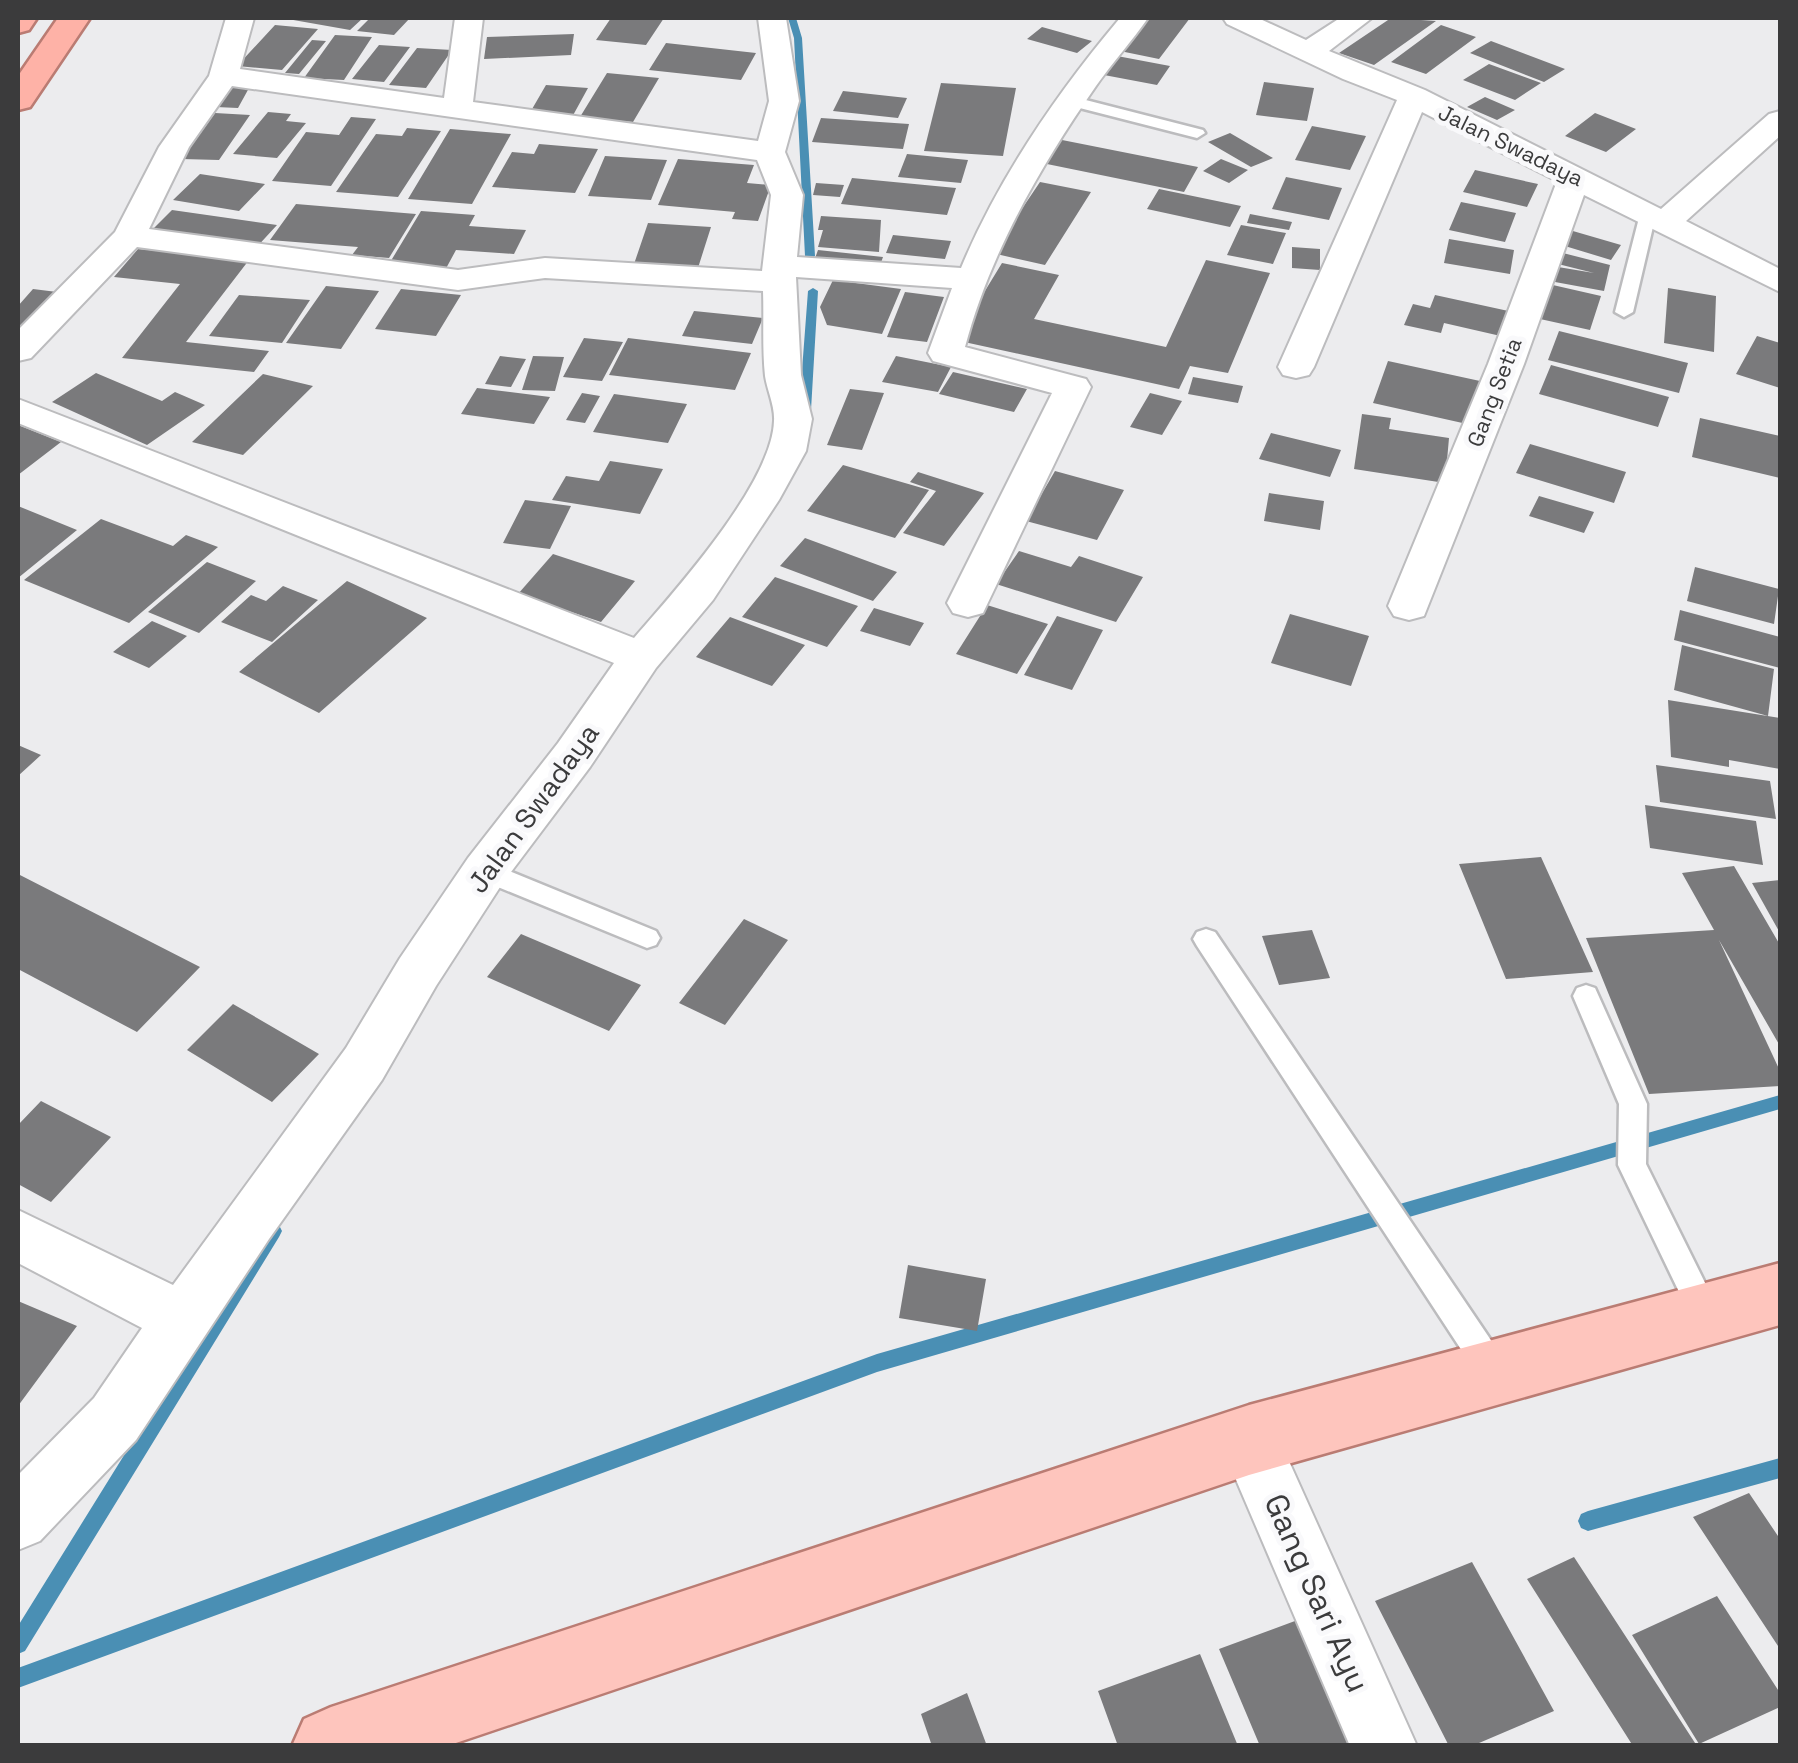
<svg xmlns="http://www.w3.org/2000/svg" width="1798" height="1763" font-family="'Space Grotesk',sans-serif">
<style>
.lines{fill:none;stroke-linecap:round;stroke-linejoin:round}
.stream{fill:#4a8fb4;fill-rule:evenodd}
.building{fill:#7a7a7c}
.service-casing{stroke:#bcbcbe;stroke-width:5}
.minor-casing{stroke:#bcbcbe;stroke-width:4}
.primary-casing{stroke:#ba7c73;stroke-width:5}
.trunk-casing{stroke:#ba7c73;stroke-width:5}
.service{fill:#fff;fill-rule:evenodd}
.minor{fill:#fff;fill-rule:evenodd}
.primary{fill:#fec5bd;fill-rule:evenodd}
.trunk{fill:#feb2a7;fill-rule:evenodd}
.labels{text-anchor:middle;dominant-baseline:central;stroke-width:10;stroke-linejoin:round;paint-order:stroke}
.far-street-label{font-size:22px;fill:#3b3b3c;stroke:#f9f9fb}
.street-label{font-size:28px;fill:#3b3b3c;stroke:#f9f9fb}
.near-street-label{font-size:32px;fill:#3b3b3c;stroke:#f9f9fb}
</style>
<rect width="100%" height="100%" fill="#ececee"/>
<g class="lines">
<path class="stream" d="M788,18h8l6,20 13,218 -5,3 -5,-3 -11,-218z
M813,288l5,3 -7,119 -6,4 -6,-4 9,-119z
M1780,1095v14l-903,263 -859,316v-20l859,-314z
M273,1223l6,2 3,6 -3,6 -254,414 -7,3v-28l249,-401z
M1780,1458v20l-192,53 -7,-3 -3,-7 3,-7 7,-3z"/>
</g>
<path class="building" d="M282,18h81l-13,12z
M370,18h40l-16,17 -37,-4z
M611,18h53l-18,27 -50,-5z
M1147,18h43l-31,41 -39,-8z
M1391,18l45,3 -62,44 -35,-12z
M275,25l43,4 -36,41 -45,-4z
M1441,25l35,12 -50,37 -35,-12z
M1042,27l50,14 -15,12 -50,-14z
M574,34l-3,21 -87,4 3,-22z
M335,35l37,2 -28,43 -40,-2z
M312,40l14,1 -27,33 -14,-1z
M1491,41l74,28 -21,13 -74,-29z
M666,43l90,10 -15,27 -92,-10z
M379,45l31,2 -26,35 -32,-3z
M417,48l35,2 -26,38 -37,-3z
M1117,56l53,10 -13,19 -53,-10z
M1489,64l52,19 -26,17 -52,-20z
M607,73l52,5 -26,44 -53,-5z
M1264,82l50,6 -7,33 -51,-6z
M941,83l75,5 -13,68 -79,-5z
M546,85l42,3 -17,31 -43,-3z
M227,88h22l-11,20 -22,-1z
M843,91l64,7 -9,20 -65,-7z
M1485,97l30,13 -18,10 -30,-13z
M268,112l23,2 -5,7 20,2 -29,35 -44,-4z
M215,113l35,2 -31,45 -37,-1z
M1595,113l41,16 -30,23 -41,-16z
M351,117l25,2 -45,67 -59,-5 34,-49 33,3z
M821,118l88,6 -6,25 -91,-7z
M1312,126l54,10 -16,34 -55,-10z
M407,128l34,3 -43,66 -62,-5 40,-58 26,2z
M450,129l61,5 -39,70 -64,-5z
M1230,133l43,25 -22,9 -43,-25z
M1057,139l141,28 -14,25 -142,-29z
M539,144l59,5 -23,44 -83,-6 20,-35 22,2z
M907,154l61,6 -7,23 -63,-6z
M605,156l62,4 -16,40 -63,-4z
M678,159l76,6 -7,18 24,2 -13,36 -26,-2 3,-7 -77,-7z
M1221,159l27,11 -19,13 -26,-12z
M1475,170l63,14 -11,23 -64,-15z
M200,174l65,10 -26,27 -66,-11z
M1286,177l56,11 -13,32 -57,-11z
M852,178l104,10 -9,27 -106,-11z
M1040,182l51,10 -46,73 -53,-12z
M816,183l28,2 -4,12 -27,-2z
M1159,189l82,17 -11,21 -83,-18z
M1461,202l55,11 -11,29 -56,-12z
M296,204l120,10 -27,44 -37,-3 6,-8 -88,-7z
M172,210l105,15 -24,26 -106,-16z
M421,211l54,4 -6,11 57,4 -12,24 -58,-4 -13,24 -57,-5z
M1250,214l42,8 -3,8 -42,-7z
M821,216l60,4 -2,32 -61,-5 5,-17h-5z
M648,223l63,4 -14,44 -64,-4z
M1241,225l45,8 -13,31 -46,-9z
M1566,229l55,16 -10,15 -56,-17z
M893,235l58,6 -6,18 -59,-6z
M1449,239l65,11 -4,24 -66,-11z
M1292,247l28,2v21l-28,-2z
M138,249l111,11 -63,82 83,9 -15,21 -132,-14 58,-74 -66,-7z
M818,250l65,7 -5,14 -65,-7z
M1559,252l51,13 -6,26 -49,-9 3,-15 36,6 -40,-10z
M1206,260l64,13 -42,100 -38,-7 -11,23 -224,-49 47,-77 57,12 -25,44 132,28z
M833,280l68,9 -19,45 -55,-9 -7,-18z
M1544,283l57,13 -11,34 -59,-13z
M326,286l53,5 -38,58 -55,-6z
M1668,288l48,8 -2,56 -50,-9z
M33,289l32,4 -47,51v-38z
M401,289l60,6 -25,41 -61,-7z
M905,292l39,5 -17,45 -40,-5z
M239,295l71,5 -28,43 -73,-7z
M1435,295l78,17 -8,25 -61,-14 -3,10 -37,-8 9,-21 17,4z
M694,311l69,7 -11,26 -70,-8z
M1559,331l129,32 -9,30 -131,-33z
M1757,336l23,7v45l-44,-14z
M584,338l39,4 -21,39 -39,-4z
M628,338l123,15 -16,37 -126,-15z
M500,356l26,3 -15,28 -26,-3z
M533,356l31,1 -9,34 -33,-1z
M896,356l55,11 -13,25 -56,-10z
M1388,361l92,20 -13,43 -94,-21z
M1551,365l118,32 -11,30 -119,-33z
M953,372l74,17 -13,23 -75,-18z
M96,373l66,28 13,-9 30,13 -58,40 -95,-43z
M263,374l50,12 -70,69 -51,-13z
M1193,377l50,9 -5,17 -50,-9z
M477,388l73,9 -16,27 -73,-10z
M850,389l34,4 -22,57 -35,-5z
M582,393l18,3 -15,27 -19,-3z
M1150,393l32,8 -20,34 -32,-8z
M614,394l73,10 -19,39 -75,-11z
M1362,414l29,4 -2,11 60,9 -4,45 -91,-14z
M1700,418l80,18v42l-88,-21z
M18,425l43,17 -43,33z
M1271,433l70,17 -11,27 -71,-18z
M1530,444l96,28 -12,31 -98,-30z
M610,461l53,8 -23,45 -88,-14 14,-24 33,5z
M843,465l86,25 -34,48 -88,-27z
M1055,471l69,19 -27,50 -71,-19z
M918,472l66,21 -40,53 -41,-13 33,-42 -26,-9z
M1269,493l55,8 -4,29 -56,-9z
M1539,496l55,16 -10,21 -55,-17z
M525,500l46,6 -21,43 -47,-6z
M18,506l59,24 -59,48z
M101,519l72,27 13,-11 32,12 -89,76 -105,-43z
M805,538l92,34 -24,29 -93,-35z
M1019,551l52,16 8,-11 64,21 -27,45 -120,-38z
M553,554l82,27 -34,41 -83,-28z
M207,562l49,19 -57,52 -51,-21z
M1695,567l84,22 -5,35 -87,-23z
M775,577l83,29 -31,41 -85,-30z
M347,581l80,37 -108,95 -80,-41z
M283,586l35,14 -46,42 -51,-20 30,-27 15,6z
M987,605l61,19 -31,50 -61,-20z
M874,608l50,15 -14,23 -50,-15z
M1680,610l100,27v31l-106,-28z
M1290,614l79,22 -18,50 -80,-23z
M1057,616l46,14 -31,60 -48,-15z
M730,617l75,28 -33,41 -76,-29z
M152,621l35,15 -38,32 -36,-16z
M1682,645l92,24 -6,47 -94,-26z
M1668,700l112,18v51l-51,-9v7l-58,-10z
M18,745l23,10 -23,21z
M1656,765l114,16 6,38 -116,-17z
M1645,805l111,16 7,44 -113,-17z
M1541,857l52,115 -87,7 -47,-115z
M1734,866l46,79v101l-61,-106 61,131v15l-131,8 -63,-156 128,-8 -32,-57z
M18,874l182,93 -63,65 -119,-63z
M1780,880v53l-28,-50z
M744,919l44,21 -63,85 -46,-22z
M1312,930l18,48 -51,7 -17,-49z
M521,934l120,51 -32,46 -122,-54z
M233,1004l86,50 -47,48 -85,-52z
M41,1101l70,36 -60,65 -33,-18v-59z
M908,1265l78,14 -9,52 -78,-13z
M18,1301l59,25 -59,80z
M1749,1493l31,46v110l-87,-132z
M1574,1557l123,189h-64l-106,-167z
M1472,1562l82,149 -82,35h-23l-74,-145z
M1717,1596l63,97v14l-81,37 -67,-109z
M1303,1618l59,128h-102l-41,-97z
M1200,1654l38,92h-120l-20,-55z
M967,1693l20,53h-55l-11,-32z"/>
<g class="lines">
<defs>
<path id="service" d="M1074,97l129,33 2,3 -8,5 -129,-33v-6z
M1641,210l15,4 -23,98 -9,5 -9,-5z
M485,861l171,70 4,7 -4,7 -9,3 -171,-70 -3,-7 3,-7z
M1206,929l9,3 290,429 4,11 -4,11 -11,4 -11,-4 -286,-437 -4,-7 4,-7z
M1586,985l9,3 52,116 -1,60 75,151 -4,10 -11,4 -11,-4 -77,-160 1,-61 -46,-108 4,-8z"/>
<path id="minor" d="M226,18h28l-14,51 204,29 11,-80h28l-10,84 285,39 11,-40 -11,-83h28l13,83 -14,51 18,43 -6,62 164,11c38,-91 96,-175 159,-250h28c-16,23 -35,44 -52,68 -55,79 -106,167 -131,261l121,32 5,8 -108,226 -15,4 -15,-4 -6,-10 105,-210 -119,-32 -5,-8 24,-65 -156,-11 5,98 11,44 -6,32 -27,49 -66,100 -57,68 -66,99 -88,117 -66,102 -54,94 -113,159 -133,201 -96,101 -22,9v-75l76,-77 48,-70 -124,-65v-53l155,75 173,-237 54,-90 68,-100 90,-115 56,-80 -596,-240v-24l616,239c41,-47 138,-155 140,-217 1,-15 -7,-31 -9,-45 -3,-28 -1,-57 -2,-85l-218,-13 -87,12 -321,-43 -106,111 -13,3v-31l97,-98 44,-85 50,-71zM232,86l525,74 14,35 -9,76 -217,-13 -87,12 -309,-41 40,-82z
M1223,18h35l48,22 34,-22h32l-43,33 96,39 236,119 108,-95 11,-3v25l-94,85 94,48v23l-196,-97 -60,169 -100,252 -15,4 -15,-4 -6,-10 100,-242 69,-183 -135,-69 -108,255 -5,8 -13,3 -13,-3 -5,-8 119,-267 -54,-21 -116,-55z
M1249,1410l21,9 147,327h-67l-131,-306 9,-21z"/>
<path id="primary" d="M1780,1263v62l-531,150 -802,271h-155l12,-27 27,-12 918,-302z"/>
<path id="trunk" d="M18,18h19l-8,12 -11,3z
M58,18h32l-60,89 -12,3v-34z"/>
</defs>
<use href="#service" class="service-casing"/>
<use href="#minor" class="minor-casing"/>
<use href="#primary" class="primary-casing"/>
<use href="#trunk" class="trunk-casing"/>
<use href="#service" class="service"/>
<use href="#minor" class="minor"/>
<use href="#primary" class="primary"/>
<use href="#trunk" class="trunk"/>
</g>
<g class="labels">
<g class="far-street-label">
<text transform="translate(1511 145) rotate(26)">Jalan Swadaya</text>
<text transform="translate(1494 392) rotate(-69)">Gang Setia</text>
</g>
<g class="street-label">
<text transform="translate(533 808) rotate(-54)">Jalan Swadaya</text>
</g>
<g class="near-street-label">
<text transform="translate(1317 1593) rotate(66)">Gang Sari Ayu</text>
</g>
</g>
<rect width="1798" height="1763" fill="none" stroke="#3b3b3c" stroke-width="40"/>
</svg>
